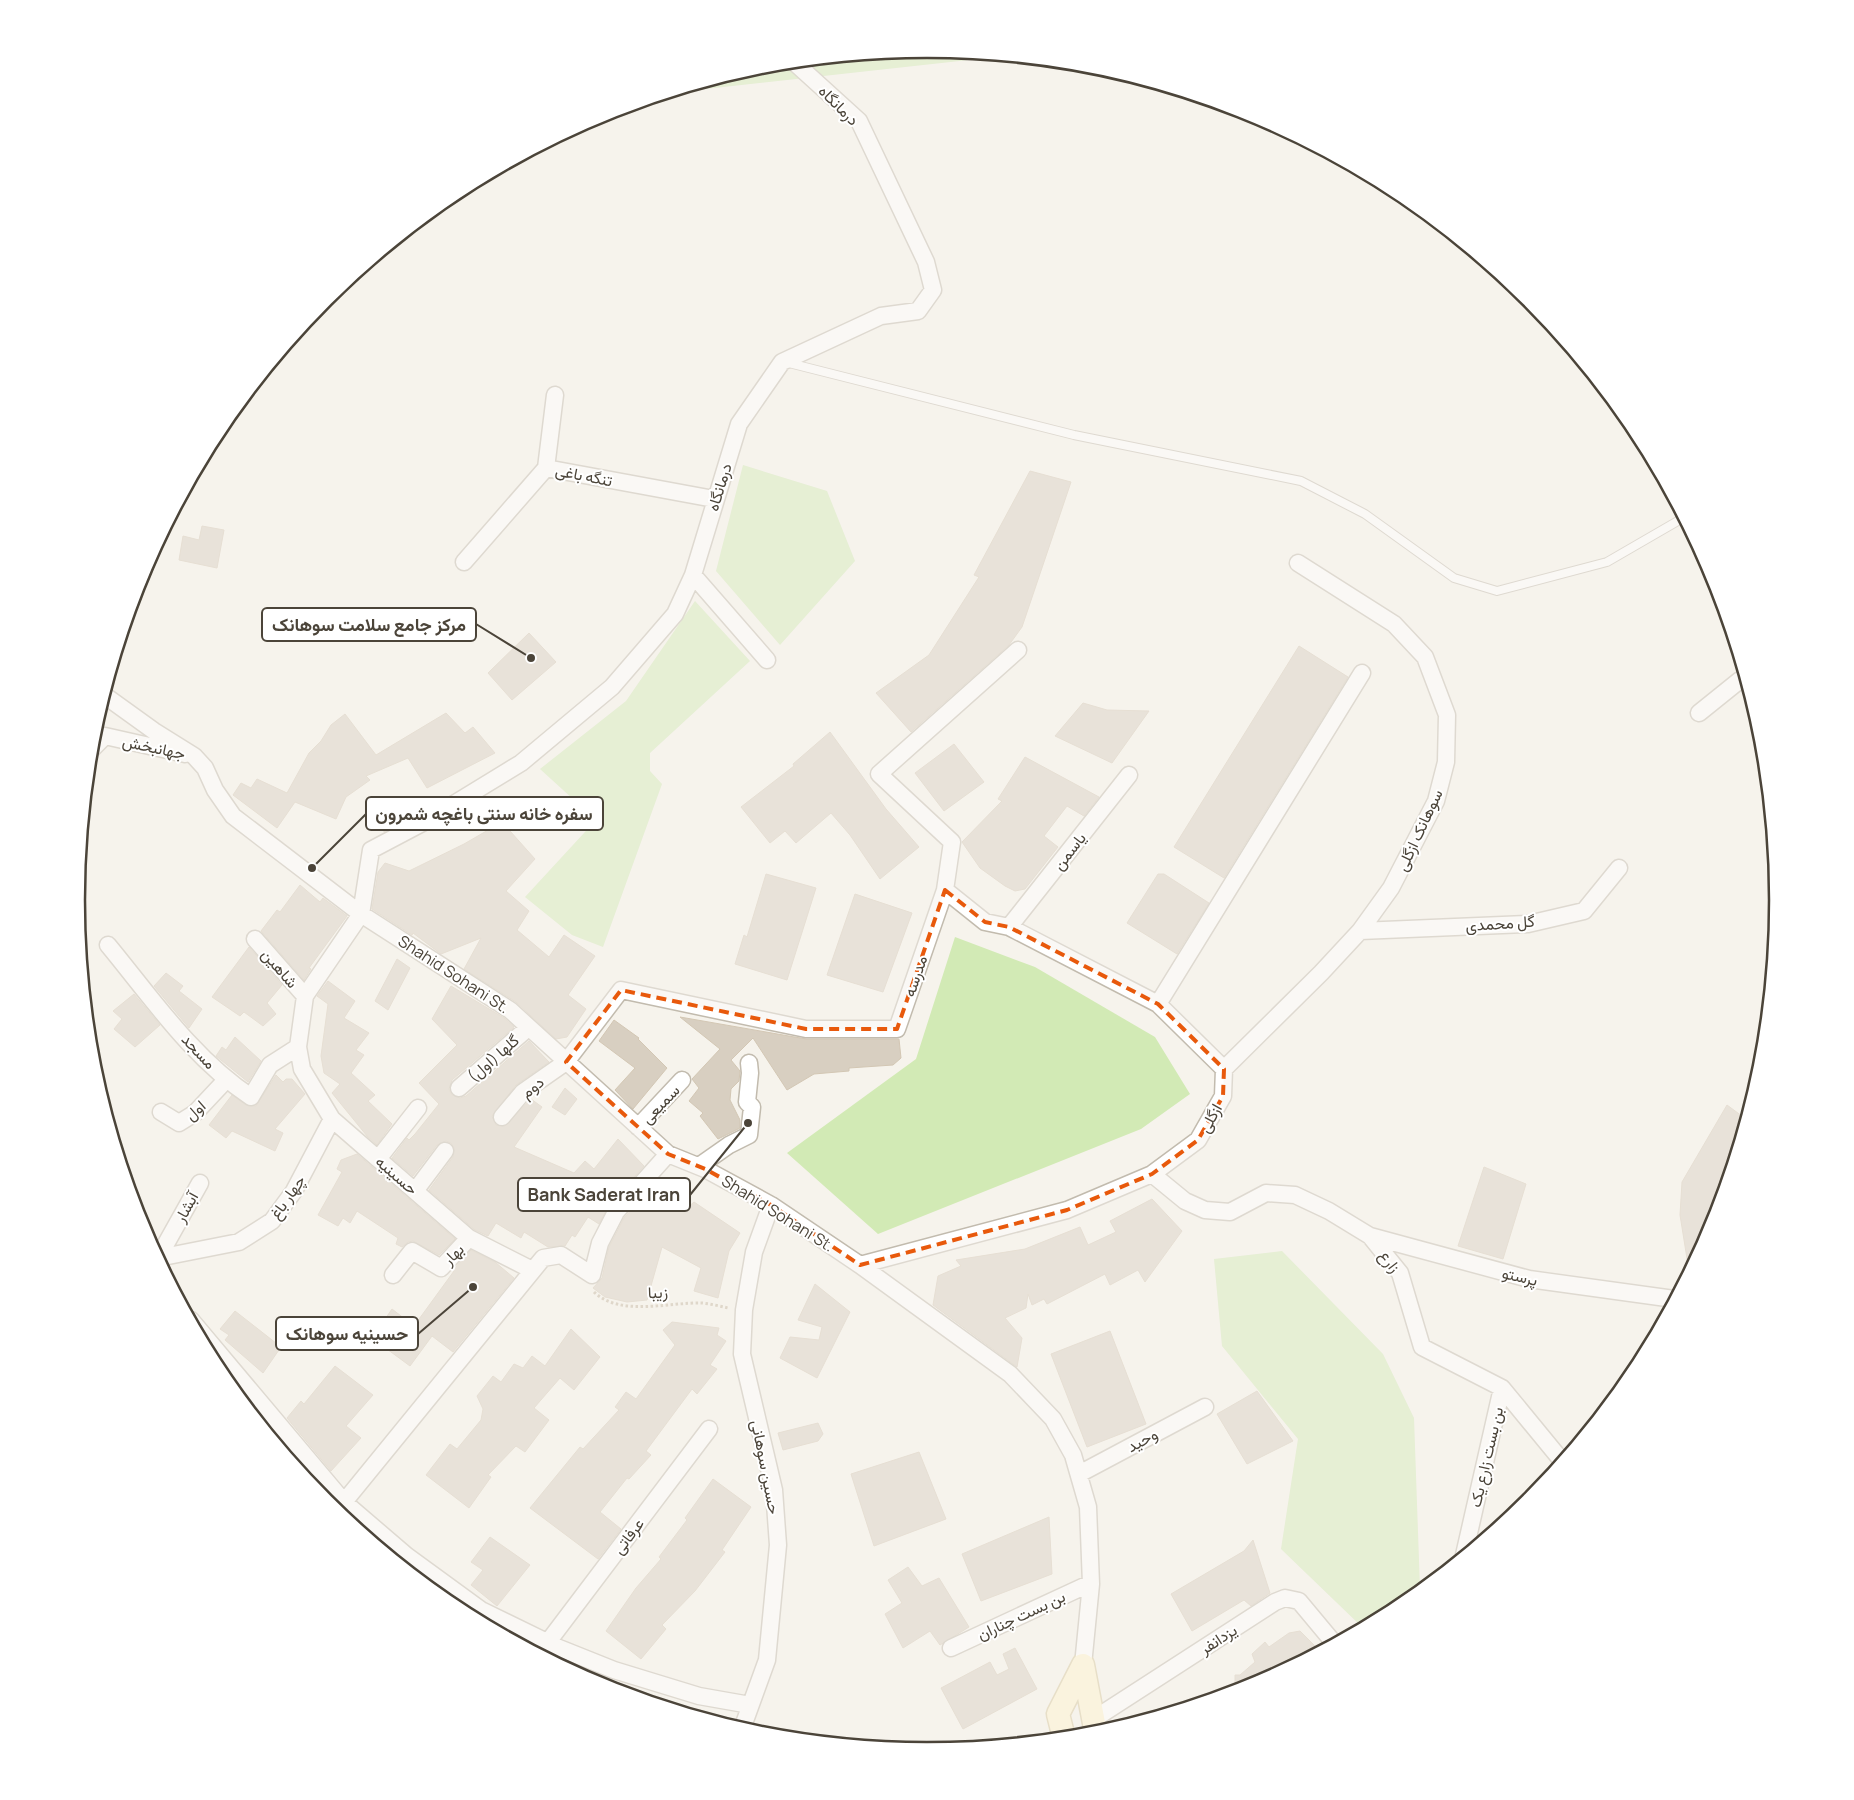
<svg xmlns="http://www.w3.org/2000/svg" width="1854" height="1800" font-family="Manrope,Vazirmatn,sans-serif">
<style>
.green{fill:#d2eab5}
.building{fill:#d8cfc1;stroke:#d3c7b4}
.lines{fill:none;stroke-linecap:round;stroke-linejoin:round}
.service-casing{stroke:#c2bbae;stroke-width:10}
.minor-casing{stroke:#c2bbae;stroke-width:19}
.secondary-casing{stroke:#d6c79b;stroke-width:25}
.path{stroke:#c4b79f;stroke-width:3;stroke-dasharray:2.5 2.5;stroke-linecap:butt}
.service{stroke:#fff;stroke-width:8}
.minor{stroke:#fff;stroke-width:16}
.secondary{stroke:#fff3cd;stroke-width:22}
.marked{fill:none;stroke:#e8590c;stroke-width:4;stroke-dasharray:10 6;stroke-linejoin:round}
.labels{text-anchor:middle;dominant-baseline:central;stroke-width:4;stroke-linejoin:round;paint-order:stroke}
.street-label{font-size:16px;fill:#4b4439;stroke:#fff}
.rim{fill:none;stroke:#4b4439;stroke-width:2.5}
.leader{fill:none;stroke:#4b4439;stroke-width:2}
.callout-dot{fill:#4b4439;stroke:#fff;stroke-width:2}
.callout{fill:#fff;stroke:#4b4439;stroke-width:2}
.callout-label{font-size:18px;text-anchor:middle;font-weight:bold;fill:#4b4439}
</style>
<rect width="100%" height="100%" fill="#f6f3ec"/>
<path class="green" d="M927,49l78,7 -336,37 92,-28z
M743,465l84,26 28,70 -75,84 -64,-74z
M695,601l55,60 -100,92v18l12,13 -59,163 -31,-12 -47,-38 71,-77 -56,-51 86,-68z
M955,937l80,30 120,70 35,57 -49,35 -263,105 -91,-81 129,-94z
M1282,1251l101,103 31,64 6,171 -20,19 -37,20 -82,-79 17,-110 -76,-93 -8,-87z"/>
<path class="building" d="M1030,471l41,11 -49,145 -13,18 -98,87 -35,-39 53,-38 50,-78 -5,-2z
M202,526l22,4 -7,38 -38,-8 4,-24 16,4z
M529,633l27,29 -44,38 -24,-27z
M1299,646l49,31 -124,201 -50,-31z
M1083,703l24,7 42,1 -37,52 -57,-27z
M446,713l19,20 8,-6 22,26 -68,35 -19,-30 -42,18 4,4 -24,17 -10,22 -41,-17 -18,26 -44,-33 8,-12 10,5 6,-9 30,14 22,-40 12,-12 10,-16 14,-11 31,41z
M830,732l56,77 33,38 -39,32 -30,-44 -19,-22 -35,30 -11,-12 -15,12 -29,-36 53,-41 -1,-2z
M954,744l30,38 -40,29 -29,-38z
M1025,757l74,40 -15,19 -17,-10 -23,30 14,11 -33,42 -10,2 -10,-5 -25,-18 -18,-26 40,-41 -4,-2z
M412,799l4,16 -32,17 -1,-11 8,-17z
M502,822l33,37 -29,32 23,20 -12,19 32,27 15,-22 31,21 -27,39 18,14 -19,28 -11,2 -40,-37 -52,-33 17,-31 -40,16 -28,-21 -1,2 -40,-26 6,-37 7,-9 24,8 55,-27z
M766,874l50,14 -29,92 -52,-16 9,-29 3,2z
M1158,874h6l45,29 -32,51 -50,-31z
M300,885l20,17 3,-4 24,18 -38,52 2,1 -7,11 -43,-49 16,-21 3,2z
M855,894l57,19 -29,79 -56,-17z
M249,947l33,38 -15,18 9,11 -13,12 -19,-14 -4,4 -28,-19z
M397,959l13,9 -22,42 -13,-9z
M166,973l17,13 -4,5 23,18 -13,19 -35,-42z
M328,981l27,20 -11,17 25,15 -13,17 8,5 -13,18 24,22 -7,6 24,23 -15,21 -10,-9 -35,-43 8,-9 -16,-11 -3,-17 7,-52 -11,-8z
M451,986l53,32 10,9 -62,53 -3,9 3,6 8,3 6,-2 63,-55 20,21 -33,23 -24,31 4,9 9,1 26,-27 11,8 -28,40 60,26 11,-12 9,8 24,-30 26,27 -35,39 -10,19 -11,-7 -13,20 -3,-2 -7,11 -17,1 -24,-15 -3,6 -25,-15 -8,13 -13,-6 -46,-40 24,-33 1,-9 -3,-5 -5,-2 -9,4 -24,31 -21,-18 15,-20 2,2 6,-6 24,-30 -20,-21 38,-38 -25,-26z
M134,994l26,31 -25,22 -21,-18 8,-10 -9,-8z
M680,1017l126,22h93l2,19 -8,7 -44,3v3l-35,3 -27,16 -34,-52 -22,22 9,11 -1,10 -8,8 -1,11 10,20v8l-22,11 -18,-23 3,-3 -14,-12 10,-13 -7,-9 28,-30z
M614,1020l25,18 -1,1 29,29 -34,41 -18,-19 20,-22 -36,-27z
M235,1037l26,24 -13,21 -32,-26 6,-9 4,3z
M276,1075l7,7 3,-3h6l13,15 -30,35 8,4 -8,18 -43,-20 -6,7 -17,-13 23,-30 14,10 10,1z
M565,1088l12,11 -12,16 -13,-8z
M1727,1105l19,14 -33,107 -24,45 -9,-56 2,-33z
M357,1154l98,85 -16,16 -26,-14 -5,1 -6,5 -6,-3 2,-6 -41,-27 -7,12 -7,-5 -5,8 -20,-11 24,-43 -5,-3 4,-9z
M1484,1167l42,17 -23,75 -45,-13z
M660,1184l25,26 9,-8 46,31 -11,18 -11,47 -24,-7 7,-23 -39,-21 -15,53 -20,2 -22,-5 -12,-9 9,-10 7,-31 15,-29 30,-33z
M1152,1199l30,32 -37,51 -7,-12 -28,15 -5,-11 -58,30 -3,-5 -12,6 -4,-11 -2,14 -21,10 17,20 -5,29 -84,-62 5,-29 23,-10 -5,-6 69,-11 55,-22 8,18 28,-13 -6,-11z
M471,1250l24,12 19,16 -61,74 -21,-16 -22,30 -38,-28 20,-29 22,17 40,-55 -1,-1z
M815,1284l35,28 -33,66 -37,-20 10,-21 29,3 3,-13 -24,-7z
M235,1311l46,36 -18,26 -38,-33 4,-5 -9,-6z
M672,1322l47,6 -2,7 9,6 -16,24 7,4 -20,25 -5,-5 -46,62 5,4 -22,24 -2,-1 -27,34 21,17 -23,30 -68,-51 50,-61 3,2 36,-39 -4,-3 11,-15 10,7 39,-54 -12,-15z
M571,1329l29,28 -26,33 -14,-12 -26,30 15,12 -24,32 -9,-6 -28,29 3,2 -22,31 -43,-33 24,-31 7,5 24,-29 2,-11 -6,-13 16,-20 8,6 13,-18 9,4 9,-12 13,10z
M1110,1331l36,93 -59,23 -36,-93z
M335,1366l38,29 -27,31 15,12 -30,33 -44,-53 14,-17 3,3z
M1257,1391l36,50 -46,23 -30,-50z
M818,1423l5,11 -5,7 -35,9 -5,-17z
M919,1452l27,67 -72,27 -23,-72z
M713,1479l38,28 -29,43 3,2 -30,39 -33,34 4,4 -25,30 -35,-28 30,-43 25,-29 -2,-2 28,-37 -2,-2z
M1049,1517l3,57 -71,27 -19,-47z
M490,1537l40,28 -33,41 -26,-21 12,-15 -12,-8z
M1253,1540l17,53 -19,13 -7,-6 -52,31 -21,-37 73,-43z
M908,1567l14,19 17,-8 30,49 -29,18 -10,-14 -27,17 -18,-34 17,-11 -14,-23z
M1300,1631l20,20 -68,36 -17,5v-17h5l15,-13 -3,-8 13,-12 4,5 20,-14z
M1015,1648l22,41 -74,40 -22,-41 49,-26 7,13 12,-6 -6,-15z"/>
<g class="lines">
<defs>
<path id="service" d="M785,362l289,73 227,46 64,33 89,64 43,13 110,-29 76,-44"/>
<path id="minor" d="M546,468l168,31
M546,468l9,-73
M464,562l82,-94
M693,575l74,85
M104,695l50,36 40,25 11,12 10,22 18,26 128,98 149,96 158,144 37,15 66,36 89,60 150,109 43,45 20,36 15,52 3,77 -8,81
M1699,713l41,-33h6
M90,751l15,-15 80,18
M1009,927l120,-152
M1360,931l168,-7 56,-13 35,-43
M255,939l50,57
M108,945c43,52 85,114 143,152l19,-32 28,-18
M1158,1004l204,-331
M1224,1069l97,-96 39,-42 31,-43 45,-87 10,-39 1,-47 -22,-58 -31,-33 -96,-61
M459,1088l69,-60
M161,1112l18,11 16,-10 31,-33
M502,1117l21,-25 43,-30 55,-72 185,39h91l48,-139 7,-48 -73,-68 139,-124
M638,1127l44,-47
M378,1159l40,-51
M699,1166l30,-21 20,-10 3,-28 -5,-5 3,-29 -1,-10
M1152,1174l33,27 20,9 25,2 36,-19 29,2 34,16 41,25 30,37 22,74 80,41 60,73
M415,1191l30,-40
M1370,1236l159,43 145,20
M158,1258l81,-16 33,-21 22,-30 38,-72
M158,1258l42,-75
M860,1265l207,-55 85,-36 46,-34 25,-44 1,-27 -66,-65 -149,-77 -24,-5 -40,-32
M532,1270l-63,-32 -137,-119 -30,-50 -4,-22 7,-51 56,-82 10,-64 55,-29 95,-58 91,-76 63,-73 18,-39 46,-151 43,-62 99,-46 37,-5 15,-21 -7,-28 -67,-141 -65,-59
M393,1275l19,-24 29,17 28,-30
M191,1320l153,182 63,54 74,54 78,38 55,22 85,26 51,9
M1079,1474l126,-67
M334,1509l10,-7 199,-244 18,-3 31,20 8,-32 16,-31 52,-58
M1464,1555l38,-167
M548,1642l161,-213
M951,1648l140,-65
M1094,1719l181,-117 10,-4 14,3 35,42
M742,1729l25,-69 11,-115 -4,-55 -32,-136 2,-44 10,-58 17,-47"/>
<path id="secondary" d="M1083,1665l13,69
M1064,1738l-6,-24 25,-49"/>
</defs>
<use href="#service" class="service-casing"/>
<use href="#minor" class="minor-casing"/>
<use href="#secondary" class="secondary-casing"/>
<path class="path" d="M594,1292c26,25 75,10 108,11 9,1 18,3 26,5"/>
<use href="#service" class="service"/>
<use href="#minor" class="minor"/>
<use href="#secondary" class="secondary"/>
</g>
<path d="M0 0H1854V1800H0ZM945,890l40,32 24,5 149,77 66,65 -1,27 -25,44 -46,34 -85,36 -207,55 -89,-60 -66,-36 -37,-15 -102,-92 55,-72 185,39h91z" fill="#f6f3ec" fill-opacity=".55" fill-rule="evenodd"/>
<path class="marked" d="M945,890l40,32 24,5 149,77 66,65 -1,27 -25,44 -46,34 -85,36 -207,55 -89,-60 -66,-36 -37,-15 -102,-92 55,-72 185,39h91z"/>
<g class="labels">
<g class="street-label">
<text transform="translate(839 105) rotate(45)">درمانگاه</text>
<text transform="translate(584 475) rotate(11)">تنگه باغی</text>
<text transform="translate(719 487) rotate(-73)">درمانگاه</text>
<text transform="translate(154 747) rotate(12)">جهانبخش</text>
<text transform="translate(1419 830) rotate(-65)">سوهانک ازگلی</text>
<text transform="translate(1069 851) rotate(-52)">یاسمن</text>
<text transform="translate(1500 923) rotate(-4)">گل محمدی</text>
<text transform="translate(280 968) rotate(49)">شاهین</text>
<text transform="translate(454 974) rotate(33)">Shahid Sohani St.</text>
<text transform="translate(915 976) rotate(-71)">مدرسه</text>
<text transform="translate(199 1051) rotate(47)">مسجد</text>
<text transform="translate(493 1058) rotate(-41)">گلها (اول)</text>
<text transform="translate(532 1087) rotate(-38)">دوم</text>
<text transform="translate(660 1104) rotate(-46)">سمیعی</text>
<text transform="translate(195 1110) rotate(-41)">اول</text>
<text transform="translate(1210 1118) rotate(-61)">ازگلی</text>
<text transform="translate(397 1175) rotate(41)">حسینیه</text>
<text transform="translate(287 1197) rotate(-55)">چهار باغ</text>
<text transform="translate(186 1207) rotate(-61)">آبشار</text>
<text transform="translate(778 1213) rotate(32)">Shahid Sohani St.</text>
<text transform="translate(453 1254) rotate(-45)">بهار</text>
<text transform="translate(1390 1261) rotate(53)">زارع</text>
<text transform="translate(1520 1276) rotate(13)">پرستو</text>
<text transform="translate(658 1292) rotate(-2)">زیبا</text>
<text transform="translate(1142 1440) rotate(-28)">وحید</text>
<text transform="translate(1486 1457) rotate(-77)">بن بست زارع یک</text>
<text transform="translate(766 1467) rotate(79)">حسین سوهانی</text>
<text transform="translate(628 1536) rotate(-53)">عرفاتی</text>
<text transform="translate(1021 1615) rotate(-25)">بن بست چناران</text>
<text transform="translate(1218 1639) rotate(-33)">یزدانفر</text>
</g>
</g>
<path d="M0 0H1854V1800H0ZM85 900a842 842 0 1 1 1684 0a842 842 0 1 1-1684 0Z" fill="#fff" fill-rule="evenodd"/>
<path class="rim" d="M85 900a842 842 0 1 1 1684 0a842 842 0 1 1-1684 0Z"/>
<path class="leader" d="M531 658L476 624M312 868L366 814M748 1123L690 1195M473 1287L418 1334"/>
<g class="callout-dot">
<circle cx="531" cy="658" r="5"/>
<circle cx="312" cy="868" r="5"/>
<circle cx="748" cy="1123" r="5"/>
<circle cx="473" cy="1287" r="5"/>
</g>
<g class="callout">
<rect x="262" y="608" width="214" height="33" rx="5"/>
<rect x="366" y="797" width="237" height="33" rx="5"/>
<rect x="518" y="1178" width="172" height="33" rx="5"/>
<rect x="276" y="1317" width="142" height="33" rx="5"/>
</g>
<g class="callout-label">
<text x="369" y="631">مرکز جامع سلامت سوهانک</text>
<text x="484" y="820">سفره خانه سنتی باغچه شمرون</text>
<text x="604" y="1201">Bank Saderat Iran</text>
<text x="347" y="1340">حسینیه سوهانک</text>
</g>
</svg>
